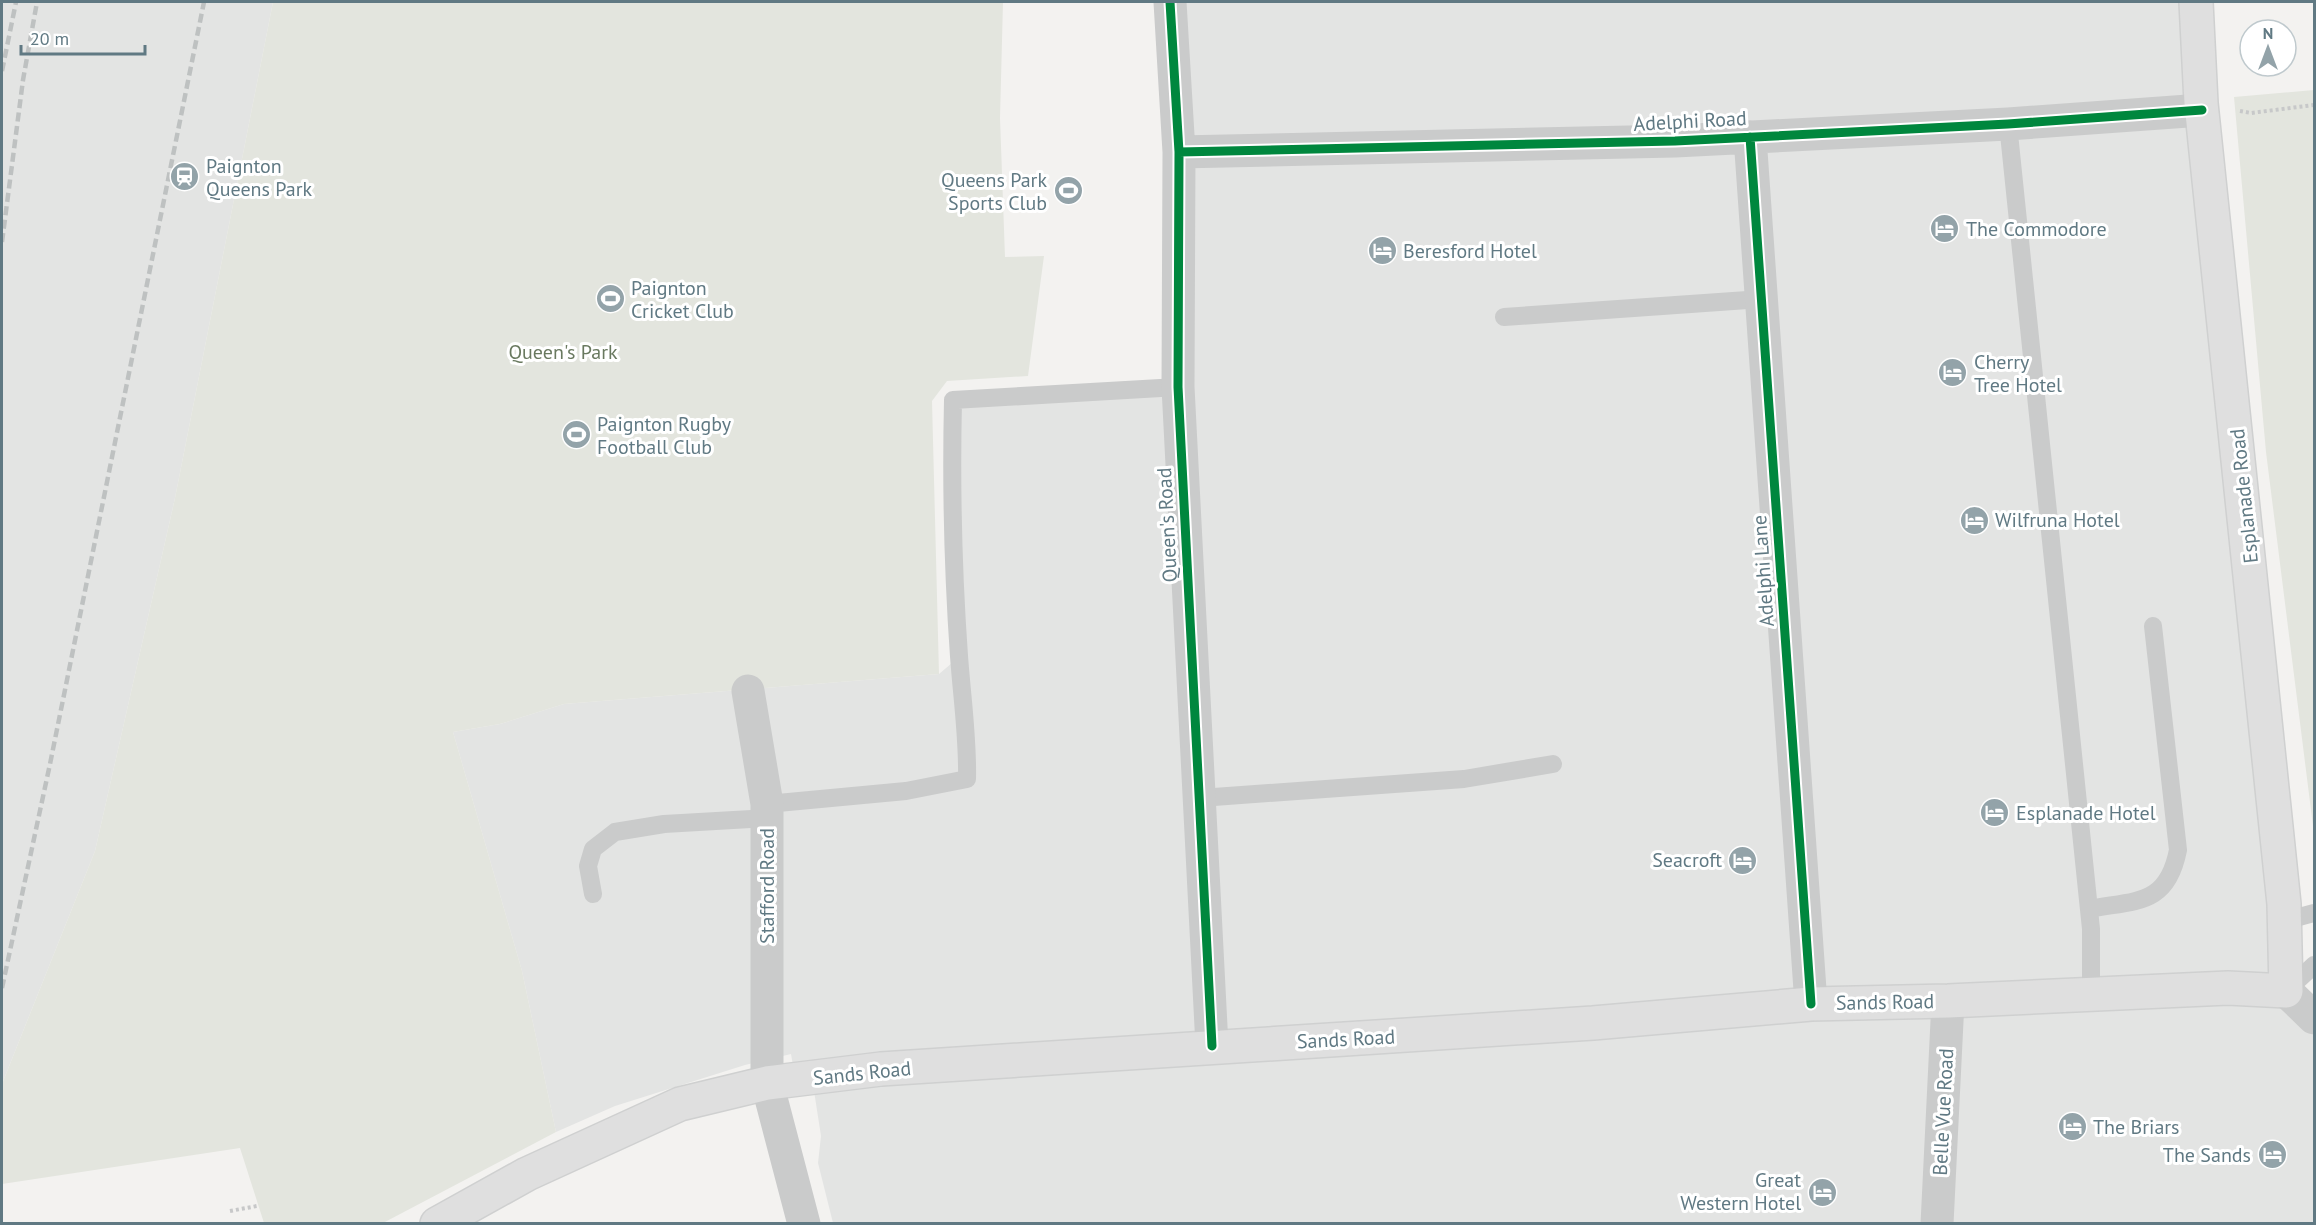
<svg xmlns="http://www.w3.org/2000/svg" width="2316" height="1225" font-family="'PT Sans',sans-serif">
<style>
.built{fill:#e3e4e3}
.green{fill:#e3e5de}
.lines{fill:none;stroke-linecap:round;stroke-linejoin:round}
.secondary-casing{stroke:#cfd0d0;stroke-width:36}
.path{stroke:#c7c8c9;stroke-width:4;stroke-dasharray:3 3;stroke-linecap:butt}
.service{stroke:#cacbcb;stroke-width:18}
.minor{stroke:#cacbcb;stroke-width:33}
.secondary{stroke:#dfdfdf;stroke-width:33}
.rail{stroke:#bec1c1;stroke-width:4.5;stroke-dasharray:9 4.5;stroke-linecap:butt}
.cycleway-casing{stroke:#fff;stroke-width:13}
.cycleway{stroke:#00873e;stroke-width:9}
.labels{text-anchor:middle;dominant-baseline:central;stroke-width:6;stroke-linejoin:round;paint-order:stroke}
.street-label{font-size:20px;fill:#607983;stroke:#fff}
.poi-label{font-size:20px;fill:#607983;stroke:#fff;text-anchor:start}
.park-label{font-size:20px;fill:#69795f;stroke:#fff}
</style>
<rect width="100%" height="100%" fill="#f3f2f0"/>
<path class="built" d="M2,2h271l-98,496 -80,353 -93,233z
M1170,2h1026l90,989 28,27v205h-1481l-15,-60 3,-27 -9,-58 -17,-1 -4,-23 -46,11 -130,41 -59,26 -34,-161 -69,-239 47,-8 64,-20 375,-30 20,-17 -6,-257 225,-13z"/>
<path class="green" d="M273,2h730l-3,116 5,139 39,-1 -16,120 -81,5 -15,20 7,273 -375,30 -64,20 -47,8 69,239 34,161 -173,91h-119l-24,-75 -238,36v-100l93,-233 80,-353z
M2314,90v744l-48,-382 -32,-355z"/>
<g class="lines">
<defs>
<path id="secondary" d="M437,1224l90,-50 153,-70 87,-21 114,-14 712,-46 218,-19 137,-3 280,-13 58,3 -2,-87 -83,-801 -5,-101"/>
</defs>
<use href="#secondary" class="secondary-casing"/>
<path class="path" d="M2240,111l11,2 63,-8
M230,1211l27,-5"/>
<path class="service" d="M2008,124l83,805v65
M1504,317l258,-18
M1200,798l264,-19 89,-15
M767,804l139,-13 61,-12c1,-41 -5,-81 -8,-123 -6,-85 -8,-170 -6,-256l225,-13
M593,894l-5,-28 5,-17 22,-17 49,-8 103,-6
M2089,909c47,-9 78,-3 89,-59l-25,-224
M2284,921l30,-8
M2286,991l28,-26"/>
<path class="minor" d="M1170,2l9,150 -1,235 34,659
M1750,137l61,867
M1179,152l496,-11 333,-17 194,-14
M748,691l19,113v279l37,141
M2286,991l28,27
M1937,1224l11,-223"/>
<use href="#secondary" class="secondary"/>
<path class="rail" d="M2,71l14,-69
M2,242l21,-162 14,-78
M2,988l48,-224 154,-762"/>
<defs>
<path id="cycleway" d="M1170,2l9,150 -1,235 34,659
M1750,137l61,867
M1179,152l496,-11 333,-17 194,-14"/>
</defs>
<use href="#cycleway" class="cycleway-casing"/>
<use href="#cycleway" class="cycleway"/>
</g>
<defs>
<symbol id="station-disc" viewBox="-11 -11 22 22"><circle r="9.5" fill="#93a3a9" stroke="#fff"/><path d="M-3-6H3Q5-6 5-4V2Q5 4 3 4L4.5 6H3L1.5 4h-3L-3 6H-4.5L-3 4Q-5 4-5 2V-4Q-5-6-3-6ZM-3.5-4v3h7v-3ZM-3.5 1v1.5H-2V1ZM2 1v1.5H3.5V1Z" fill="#fff"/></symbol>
<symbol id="stadium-disc" viewBox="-11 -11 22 22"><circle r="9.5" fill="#93a3a9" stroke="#fff"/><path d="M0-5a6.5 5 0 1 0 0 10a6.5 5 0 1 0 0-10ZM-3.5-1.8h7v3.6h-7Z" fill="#fff"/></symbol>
<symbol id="hotel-disc" viewBox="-11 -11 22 22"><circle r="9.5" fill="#93a3a9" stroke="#fff"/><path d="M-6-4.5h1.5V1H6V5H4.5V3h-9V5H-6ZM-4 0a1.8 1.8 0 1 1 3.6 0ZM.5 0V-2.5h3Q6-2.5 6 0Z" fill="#fff"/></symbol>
</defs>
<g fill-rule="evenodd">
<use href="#station-disc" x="168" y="160" width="33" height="33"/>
<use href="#stadium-disc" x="1052" y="174" width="33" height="33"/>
<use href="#hotel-disc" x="1928" y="212" width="33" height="33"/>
<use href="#hotel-disc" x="1366" y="234" width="33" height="33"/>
<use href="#stadium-disc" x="594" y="282" width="33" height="33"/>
<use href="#hotel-disc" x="1936" y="356" width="33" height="33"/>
<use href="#stadium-disc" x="560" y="418" width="33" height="33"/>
<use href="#hotel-disc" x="1958" y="504" width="33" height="33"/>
<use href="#hotel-disc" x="1978" y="796" width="33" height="33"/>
<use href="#hotel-disc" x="1726" y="844" width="33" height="33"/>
<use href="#hotel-disc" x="2056" y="1110" width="33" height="33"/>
<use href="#hotel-disc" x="2256" y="1138" width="33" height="33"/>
<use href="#hotel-disc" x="1806" y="1176" width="33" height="33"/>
</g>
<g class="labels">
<g class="street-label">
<text transform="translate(1690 121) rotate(-3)">Adelphi Road</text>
<text transform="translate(2244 496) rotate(-96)">Esplanade Road</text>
<text transform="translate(1167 525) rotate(-93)">Queen's Road</text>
<text transform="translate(1763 571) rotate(-94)">Adelphi Lane</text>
<text transform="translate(767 886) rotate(-90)">Stafford Road</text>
<text transform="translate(1885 1002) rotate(-1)">Sands Road</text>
<text transform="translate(1346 1039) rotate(-3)">Sands Road</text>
<text transform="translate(862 1073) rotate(-6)">Sands Road</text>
<text transform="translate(1943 1112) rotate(-87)">Belle Vue Road</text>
</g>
<g class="poi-label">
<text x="206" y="166">Paignton<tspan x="206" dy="23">Queens Park</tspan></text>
<text x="1047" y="180" text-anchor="end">Queens Park<tspan x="1047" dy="23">Sports Club</tspan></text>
<text x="1966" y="229">The Commodore</text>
<text x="1403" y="251">Beresford Hotel</text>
<text x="631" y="288">Paignton<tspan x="631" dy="23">Cricket Club</tspan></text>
<text x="1974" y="362">Cherry<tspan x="1974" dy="23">Tree Hotel</tspan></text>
<text x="597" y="424">Paignton Rugby<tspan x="597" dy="23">Football Club</tspan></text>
<text x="1995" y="520">Wilfruna Hotel</text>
<text x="2016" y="813">Esplanade Hotel</text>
<text x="1722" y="860" text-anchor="end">Seacroft</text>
<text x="2093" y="1127">The Briars</text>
<text x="2251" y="1155" text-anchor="end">The Sands</text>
<text x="1801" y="1180" text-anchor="end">Great<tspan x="1801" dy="23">Western Hotel</tspan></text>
</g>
<g class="park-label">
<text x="563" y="352">Queen's Park</text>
</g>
</g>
<rect width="2316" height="1225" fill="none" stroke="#607983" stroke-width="6"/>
<g transform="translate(2268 48)"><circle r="28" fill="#ffffff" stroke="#bfc9cd" stroke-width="1.5"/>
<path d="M0-4.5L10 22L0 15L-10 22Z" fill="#93a3a9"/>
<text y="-9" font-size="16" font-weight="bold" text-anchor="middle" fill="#607983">N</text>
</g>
<path d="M21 45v9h124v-9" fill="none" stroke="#607983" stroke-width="3"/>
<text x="30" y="45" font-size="18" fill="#607983" stroke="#ffffff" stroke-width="4.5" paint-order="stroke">20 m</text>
</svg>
